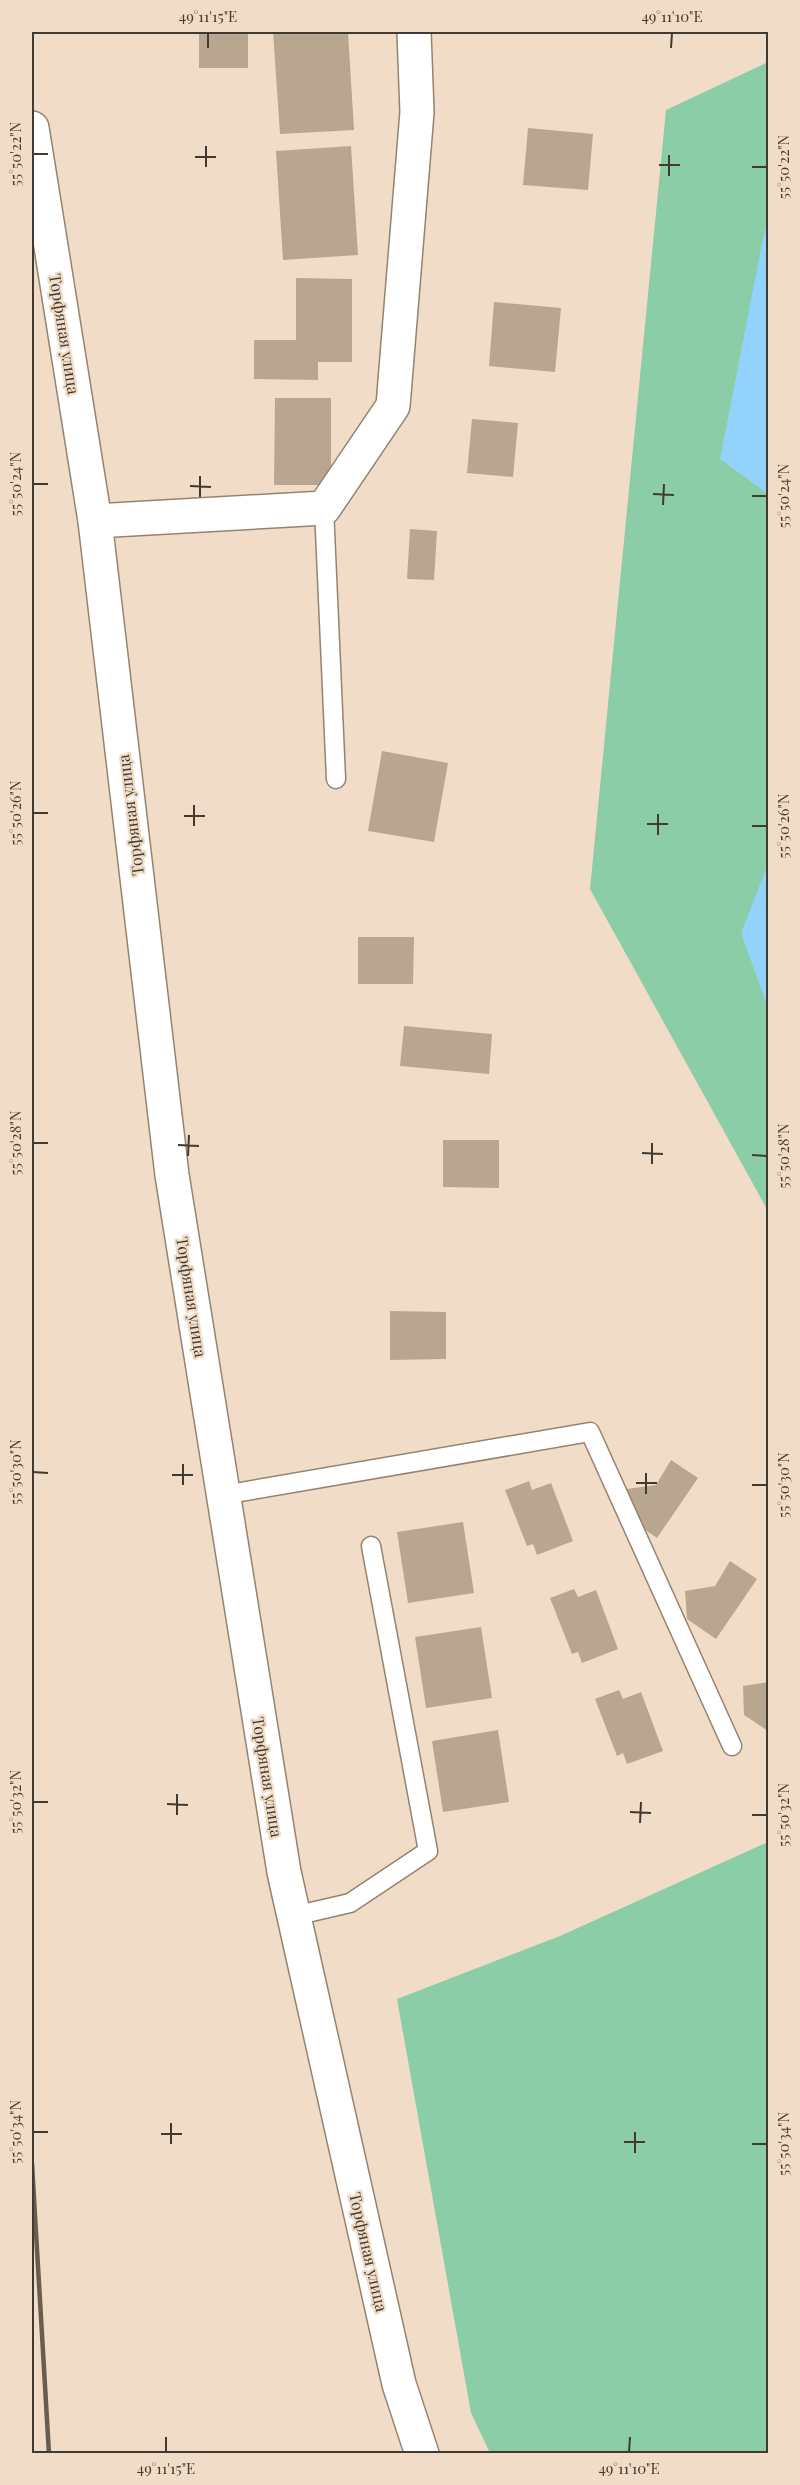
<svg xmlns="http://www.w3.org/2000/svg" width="800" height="2485" font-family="'Playfair Display',serif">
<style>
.green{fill:#8acda6}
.water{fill:#93d2fb}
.building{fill:#b9a691}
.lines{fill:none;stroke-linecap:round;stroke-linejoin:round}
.lane-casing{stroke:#95836f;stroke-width:21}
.street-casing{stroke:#95836f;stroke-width:36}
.secondary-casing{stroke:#95836f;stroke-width:36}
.lane{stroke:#fff;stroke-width:18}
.street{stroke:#fff;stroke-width:33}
.secondary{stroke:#fff;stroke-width:33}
.rail{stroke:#685d51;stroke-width:4.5}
.ticks{fill:none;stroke:#423a31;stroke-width:2}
.labels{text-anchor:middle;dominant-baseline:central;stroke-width:4.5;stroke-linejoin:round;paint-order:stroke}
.street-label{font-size:16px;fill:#423a31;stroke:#f1ddc7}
.neatline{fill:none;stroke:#423a31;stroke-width:2}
.ticks-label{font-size:15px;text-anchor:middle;fill:#423a31}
</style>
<rect width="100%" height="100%" fill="#f1ddc7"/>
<path class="green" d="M768,62v1149l-178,-322 76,-779z
M768,1842v611h-278l-19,-40 -74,-414 163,-63z"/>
<path class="water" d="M768,213v281l-48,-35z
M768,864v144l-27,-75z"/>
<path class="building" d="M199,32h49v36h-49z
M273,32h75l6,98 -74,4z
M528,128l65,6 -5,56 -65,-5z
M351,146l7,109 -75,5 -7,-109z
M296,278l56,1v83h-34v18l-64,-1v-39h42z
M494,302l67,6 -6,64 -66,-6z
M275,398h56v87h-57z
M472,419l46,4 -5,54 -46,-4z
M410,529l27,2 -3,49 -27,-1z
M382,751l66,12 -14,79 -66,-11z
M358,937h56l-1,47h-55z
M404,1026l88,8 -3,40 -89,-8z
M443,1140h56v48l-56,-1z
M390,1311l56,1v47l-56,1z
M671,1460l27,18 -41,60 -29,-20 -1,-29 29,-4z
M529,1481l3,9 19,-7 22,58 -36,14 -4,-11 -6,2 -22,-56z
M463,1522l11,71 -66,10 -11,-71z
M730,1561l27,18 -41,60 -29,-20 -2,-28 30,-5z
M574,1589l4,8 18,-7 22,59 -36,14 -4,-11 -6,2 -22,-56z
M481,1627l11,71 -66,10 -11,-71z
M768,1682v49l-24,-16 -1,-29z
M619,1690l4,9 18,-7 22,59 -36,13 -4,-11 -6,3 -22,-57z
M498,1730l11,72 -66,10 -11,-71z"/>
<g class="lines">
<defs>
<path id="lane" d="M324,508l12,271
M223,1495l367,-63 142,314
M294,1916l56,-13 78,-52 -57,-305"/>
<path id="street" d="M95,521l229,-13 69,-102 24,-294 -3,-80"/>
<path id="secondary" d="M32,128l63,393 77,654 112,697 115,512 23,70"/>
</defs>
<use href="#lane" class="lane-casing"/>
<use href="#street" class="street-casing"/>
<use href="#secondary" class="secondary-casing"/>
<use href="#lane" class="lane"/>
<use href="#street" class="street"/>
<use href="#secondary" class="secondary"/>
<path class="rail" d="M32,2164l17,290"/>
</g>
<path class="ticks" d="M208,48v-15M671,48l1,-15M33,154h15M195,157h21M659,165h21M206,167v-21M752,167h15M669,176v-21M33,484h15M190,486l21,1M653,494l21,1M752,496h15M200,497v-21M663,505l1,-21M33,813h15M184,816h21M647,824h21M194,826v-21M752,826h15M658,835v-21M33,1143h15M178,1145l21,1M642,1153l21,1M752,1155l15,1M188,1156l1,-21M652,1164v-21M33,1472l15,1M172,1475h21M636,1483h21M183,1485v-21M752,1485h15M646,1494v-21M33,1802h15M167,1804l21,1M630,1812l21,1M177,1815v-21M752,1815h15M640,1823l1,-21M33,2132h15M161,2134h21M624,2142h21M171,2144v-21M752,2144h15M635,2153v-21M166,2452v-15M629,2452l1,-15"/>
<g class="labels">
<g class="street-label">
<text transform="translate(65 334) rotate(81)">Торфяная улица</text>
<text transform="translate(130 815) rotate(-97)">Торфяная улица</text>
<text transform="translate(192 1297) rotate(81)">Торфяная улица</text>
<text transform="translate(268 1777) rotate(81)">Торфяная улица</text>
<text transform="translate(369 2252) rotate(77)">Торфяная улица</text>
</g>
</g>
<rect width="800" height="2485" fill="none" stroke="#f1ddc7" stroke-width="66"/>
<rect x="33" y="33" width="734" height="2419" class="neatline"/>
<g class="ticks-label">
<text x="208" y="22">49°11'15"E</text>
<text x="672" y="22">49°11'10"E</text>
<text transform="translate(16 154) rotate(-90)" y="5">55°50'22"N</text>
<text transform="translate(784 167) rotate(-90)" y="5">55°50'22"N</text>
<text transform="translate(16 484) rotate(-90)" y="5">55°50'24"N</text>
<text transform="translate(784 496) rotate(-90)" y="5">55°50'24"N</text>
<text transform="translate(16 813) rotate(-90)" y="5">55°50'26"N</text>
<text transform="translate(784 826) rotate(-90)" y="5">55°50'26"N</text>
<text transform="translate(16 1143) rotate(-90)" y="5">55°50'28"N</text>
<text transform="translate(784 1156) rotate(-90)" y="5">55°50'28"N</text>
<text transform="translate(16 1472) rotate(-90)" y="5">55°50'30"N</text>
<text transform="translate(784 1485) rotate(-90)" y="5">55°50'30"N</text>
<text transform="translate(16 1802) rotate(-90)" y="5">55°50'32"N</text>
<text transform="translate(784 1815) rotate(-90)" y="5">55°50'32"N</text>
<text transform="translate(16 2132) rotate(-90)" y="5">55°50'34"N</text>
<text transform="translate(784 2144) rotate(-90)" y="5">55°50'34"N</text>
<text x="166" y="2474">49°11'15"E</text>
<text x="629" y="2474">49°11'10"E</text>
</g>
</svg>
